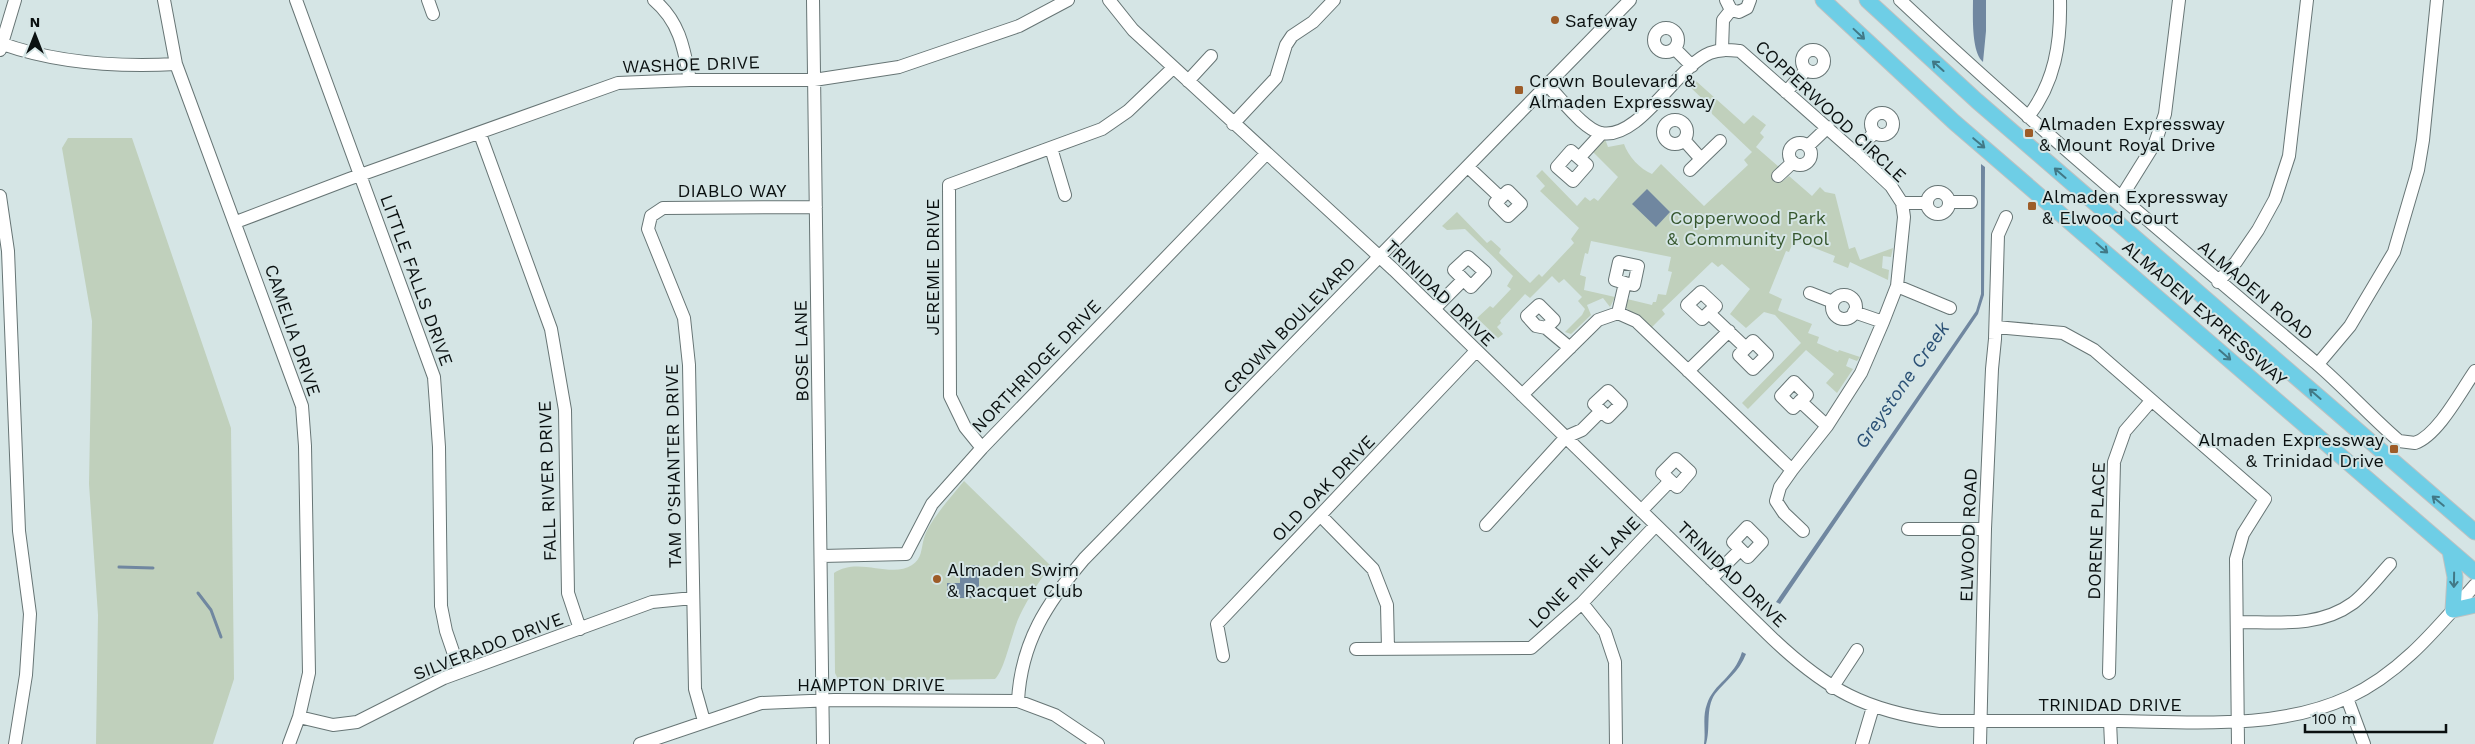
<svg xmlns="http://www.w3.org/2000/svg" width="2475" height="744" font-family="'Work Sans',sans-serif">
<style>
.green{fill:#c0d0bc}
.water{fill:#7087a0}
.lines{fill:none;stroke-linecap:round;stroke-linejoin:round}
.stream{stroke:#7087a0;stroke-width:3}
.minor-casing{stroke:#677575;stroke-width:14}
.major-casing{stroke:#bfc1c1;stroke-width:17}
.minor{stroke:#fff;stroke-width:12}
.major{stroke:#6ecee6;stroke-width:15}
.oneway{stroke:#417886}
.poi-dot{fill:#9d5c28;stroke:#d5e5e5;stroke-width:2}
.labels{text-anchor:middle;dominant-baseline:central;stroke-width:4;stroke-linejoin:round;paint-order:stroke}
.poi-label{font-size:18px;fill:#0a1010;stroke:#d5e5e5;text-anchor:start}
.street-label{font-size:18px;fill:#0a1010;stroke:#d5e5e5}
.park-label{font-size:18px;fill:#35562d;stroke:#d5e5e5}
.water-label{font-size:19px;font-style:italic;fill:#2b5176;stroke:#d5e5e5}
</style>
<rect width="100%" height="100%" fill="#d5e5e5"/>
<path class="green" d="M1696,81l48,43 9,-9 13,10 -6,8 4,4 -8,10 23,20 -5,6 9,8 6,-5 23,20 8,-9 5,5 10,2 14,55 6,-2 5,13 33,-12 -2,9 -8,-1 -1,12 7,2 -1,10 -38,-18 -2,6 -15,-6 2,-6 -41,-16 -5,12 -3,-1 -17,42 13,6 -4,11 1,1 33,13 -4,9 11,4 -2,6 21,9 1,-2 21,7 -3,4 -8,-3 -3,8 7,3 -16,24 -11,-10 8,-9 -28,-24 -58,59 -6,-6 59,-60 -26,-28 -11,-3 -18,16 -16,-14 20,-25 -28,-25 -4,3 -6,-5 -50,48 3,4 -14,14 -26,-21 2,-8 25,6 1,-3h3l2,-8 8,1 6,-23 -4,-1 3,-14 -80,-16 -3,13 -3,-1 -5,22 6,2 -2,13 31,7 -5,10 -7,-9 -16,7 4,10 -20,19 -6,-2 17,-17 3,-6 -7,-8 4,-4 -18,-18 -5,4 -7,-7 -22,22 -5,-4 -25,27 1,2 -4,4 6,7 -5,4 -21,-20 13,-12 3,2 18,-19 -4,-3 6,-10 -48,-47 -18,1 -5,-4 15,-14 30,31 4,-3 10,9 -2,4 31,30 9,-9 3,3 32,-34 -3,-4 8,-11 -39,-37 5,-5 -9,-10 6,-6 35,36 8,-9 5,4 4,-3 4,3 20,-24 -26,-26 13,-12 3,8 16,-3c4,12 16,25 28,30l9,-10 43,42 44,-41 -4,-5 8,-8 -40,-38 -2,-8 -20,-19z
M68,138h64l99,290 3,251 -21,65h-117l2,-129 -9,-131 3,-163 -30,-173z
M964,481l87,85c-12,15 -22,31 -31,49 -8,16 -15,55 -25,64l-150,2 -7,-2 -3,-6 -1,-100c24,-17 57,6 78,-8 10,-6 9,-16 12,-27 5,-17 28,-42 40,-57z"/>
<path class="water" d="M1973,0h13v31l-3,31c-12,-10 -10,-47 -10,-62z
M1981,164l4,3 -1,128 -6,19 -198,290 -4,-2 200,-291 5,-17z
M1647,189l23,23 -14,15 -24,-23z
M979,565v33h-32v-15h13v-17z
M1742,652l4,2c-7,18 -20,26 -31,40 -10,15 -4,34 -9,50h-2c2,-13 -2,-27 3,-40 7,-21 27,-26 35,-52z"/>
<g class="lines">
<path class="stream" d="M119,567l34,1
M198,593l13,17 10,27"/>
<defs>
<path id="minor" d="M164,0l12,64 126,342 3,40 4,227 -10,44 -10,27
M296,0l138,377 5,70 2,159 5,25 14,41
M428,0l5,14
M654,0c26,22 30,49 36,80
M813,0l10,744
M1109,0l24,30 261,240 379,369c54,51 93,72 167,82 60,0 119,0 178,0 76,1 160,9 231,-24 52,-24 89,-70 126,-112
M1726,0l5,10 8,2 8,-4 3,-8
M1900,0c134,126 276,244 416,363 29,25 54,53 83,78l16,2c23,-8 46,-52 60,-72
M1654 40a12 12 0 1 1 24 0a12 12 0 1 1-24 0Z
M0,43c55,20 118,24 176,21
M1675,49l17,17
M1722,49l1,-29 8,-10
M1802 61a11 11 0 1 1 22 0a11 11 0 1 1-22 0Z
M0,50l15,-50
M1188,81l23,-25
M1786,92l20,-22
M1871 124a11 11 0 1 1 22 0a11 11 0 1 1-22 0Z
M2028,117c27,-35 33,-74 32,-117
M1663 132a12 12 0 1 1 24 0a12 12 0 1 1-24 0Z
M1233,124l43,-46 10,-33 6,-9 21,-14 21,-22
M480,134l71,195 14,81 3,183 12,36
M1684,140l17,19
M1789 154a11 11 0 1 1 22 0a11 11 0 1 1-22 0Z
M1808,146l20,-19
M1051,148l14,47
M1855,153l20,-21
M1579,158l-8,-7 -14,16 16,14 14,-16 -8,-7 23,-25
M1468,167l33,31
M1690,170l30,-29
M1778,176l15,-14
M1508,191l13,13 -13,12 -13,-13z
M1927 203a11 11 0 1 1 22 0a11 11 0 1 1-22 0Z
M0,196l8,55 11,280 11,83 -4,61 -11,69
M2122,196l33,-53 10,-29 14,-114
M1949,202h22
M1902,203h25
M236,222l113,-43 269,-96 72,-3h124l85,-13 120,-41 49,-26
M1468,257l17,15 -14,15 -17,-17z
M2218,282l18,-20 22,-32 17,-31 14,-43 18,-156
M1897,286l53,22
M1701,292l15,14 -14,13 -15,-14z
M1810,293l23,9
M1832 307a12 12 0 1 1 24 0a12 12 0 1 1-24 0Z
M1434,309l29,-29
M1854,312l29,10
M1618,313l7,-30 9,2 4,-19 -19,-4 -4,18 10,3
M1709,313l37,35
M1996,327l67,6 31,17 171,149 -22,35 -7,25 2,185
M1546,328l8,-8 -15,-15 -12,11 9,10 10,2 24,20
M1753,341l14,14 -14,14 -14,-14z
M2318,364l32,-38 44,-74 24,-82 5,-30 14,-140
M1688,371l41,-40
M1794,382l13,13 -14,13 -12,-12z
M1522,395l76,-75 20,-7 18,8 156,149 35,-44 34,-53 22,-51 14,-36 7,-69 -2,-14 -11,-17 -31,-29 -120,-106c-11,-1 -20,-2 -30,2 -33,13 -71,88 -109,80 -18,-4 -40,-35 -54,-48
M1800,401l27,25
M982,448l-17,-21 -15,-31 -1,-211 153,-56 26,-18 45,-43
M1676,459l14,13 -13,15 -15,-14z
M1792,470l-12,17 -4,14 8,12 19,18
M1641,511l29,-30
M1321,516l52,53 14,36 1,43
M1486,525l80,-88 16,-7 19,-19 -7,-7 14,-13 13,13 -13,13 -7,-6
M1747,527l15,15 -14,15 -15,-15z
M1908,529h77
M822,556l84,-2 26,-50 50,-56 284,-294
M1711,579l29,-29
M1582,603l23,29 10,30 1,82
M2238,622c39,0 81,6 115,-19 13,-10 25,-26 37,-39
M1356,649l175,-1 51,-45 74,-78
M1223,656l-6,-32 259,-273
M2109,673l5,-211 11,-31 26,-30
M1832,688l25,-38
M2347,698l17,46
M1018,701c3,-59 29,-98 66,-142l546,-559
M299,717l34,8 24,-3 87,-44 208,-76 41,-4
M704,721l-9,-32 -6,-324 -5,-47 -36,-89 3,-13 12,-8 153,-1
M2110,721l1,23
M640,744l121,-41 73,-3 184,1 37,14 43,29
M1862,744l11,-37
M1980,744l5,-215 7,-160 3,-30 3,-104 8,-18"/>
<path id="major" d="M1823,0l131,122 521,450
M1867,0l110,101 498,431
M2450,551l5,26 -2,33 22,-5"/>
</defs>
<use href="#minor" class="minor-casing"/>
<use href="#major" class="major-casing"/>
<use href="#minor" class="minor"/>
<use href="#major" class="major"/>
</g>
<defs><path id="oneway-shaft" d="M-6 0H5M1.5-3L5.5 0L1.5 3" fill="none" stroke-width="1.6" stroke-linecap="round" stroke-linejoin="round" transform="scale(1.25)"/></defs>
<g class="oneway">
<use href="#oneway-shaft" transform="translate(1859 34) rotate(43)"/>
<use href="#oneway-shaft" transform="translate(1938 66) rotate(-138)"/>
<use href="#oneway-shaft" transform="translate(1979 143) rotate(40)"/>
<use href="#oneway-shaft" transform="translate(2060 173) rotate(-139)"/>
<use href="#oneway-shaft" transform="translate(2102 248) rotate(41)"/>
<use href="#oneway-shaft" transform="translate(2225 355) rotate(41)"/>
<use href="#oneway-shaft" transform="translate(2315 394) rotate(-139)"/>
<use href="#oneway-shaft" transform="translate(2438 501) rotate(-140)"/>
<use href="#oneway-shaft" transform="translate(2454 580) rotate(91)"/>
</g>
<g class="poi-dot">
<circle cx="1555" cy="20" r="5"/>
<rect x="1514" y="85" width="10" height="10" rx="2.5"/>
<rect x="2024" y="128" width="10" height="10" rx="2.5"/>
<rect x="2027" y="201" width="10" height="10" rx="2.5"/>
<rect x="2389" y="444" width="10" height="10" rx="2.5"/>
<circle cx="937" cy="579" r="5"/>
</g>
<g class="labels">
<g class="poi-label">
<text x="1565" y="20">Safeway</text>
<text x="1529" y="80">Crown Boulevard &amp;<tspan x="1529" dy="21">Almaden Expressway</tspan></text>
<text x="2039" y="123">Almaden Expressway<tspan x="2039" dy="21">&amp; Mount Royal Drive</tspan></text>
<text x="2042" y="196">Almaden Expressway<tspan x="2042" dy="21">&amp; Elwood Court</tspan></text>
<text x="2384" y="439" text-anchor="end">Almaden Expressway<tspan x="2384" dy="21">&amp; Trinidad Drive</tspan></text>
<text x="947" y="569">Almaden Swim<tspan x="947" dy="21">&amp; Racquet Club</tspan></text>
</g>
<g class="street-label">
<text transform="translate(691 64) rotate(-2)">WASHOE DRIVE</text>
<text transform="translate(1831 111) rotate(43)">COPPERWOOD CIRCLE</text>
<text x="732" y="190">DIABLO WAY</text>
<text transform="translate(932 267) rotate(-90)">JEREMIE DRIVE</text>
<text transform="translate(417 280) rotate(70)">LITTLE FALLS DRIVE</text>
<text transform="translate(2256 290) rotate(40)">ALMADEN ROAD</text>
<text transform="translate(1440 293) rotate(44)">TRINIDAD DRIVE</text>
<text transform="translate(2205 313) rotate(41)">ALMADEN EXPRESSWAY</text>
<text transform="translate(1289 325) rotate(-46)">CROWN BOULEVARD</text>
<text transform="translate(293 330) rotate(71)">CAMELIA DRIVE</text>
<text transform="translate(801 351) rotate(-91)">BOSE LANE</text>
<text transform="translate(1036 366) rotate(-46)">NORTHRIDGE DRIVE</text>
<text transform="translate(673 466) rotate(-91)">TAM O'SHANTER DRIVE</text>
<text transform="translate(547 481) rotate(-92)">FALL RIVER DRIVE</text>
<text transform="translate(1323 488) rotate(-46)">OLD OAK DRIVE</text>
<text transform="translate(2096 531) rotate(-88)">DORENE PLACE</text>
<text transform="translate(1968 535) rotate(-88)">ELWOOD ROAD</text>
<text transform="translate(1584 572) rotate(-45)">LONE PINE LANE</text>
<text transform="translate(1732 574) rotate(44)">TRINIDAD DRIVE</text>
<text transform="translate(488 646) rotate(-21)">SILVERADO DRIVE</text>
<text x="871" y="684">HAMPTON DRIVE</text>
<text x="2110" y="704">TRINIDAD DRIVE</text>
</g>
<g class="park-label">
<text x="1748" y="217">Copperwood Park<tspan x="1748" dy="21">&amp; Community Pool</tspan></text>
</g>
<g class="water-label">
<text transform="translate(1902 385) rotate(-55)">Greystone Creek</text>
</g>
</g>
<g transform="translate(35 35)" stroke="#d5e5e5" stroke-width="4" paint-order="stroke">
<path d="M0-4L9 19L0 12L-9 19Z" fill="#0a1010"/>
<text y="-8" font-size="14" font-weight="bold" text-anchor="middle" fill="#0a1010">N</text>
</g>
<path d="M2305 724v8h141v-8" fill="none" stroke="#0a1010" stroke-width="2.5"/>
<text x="2312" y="724" font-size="15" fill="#0a1010" stroke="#d5e5e5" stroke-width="4" paint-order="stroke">100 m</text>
</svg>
